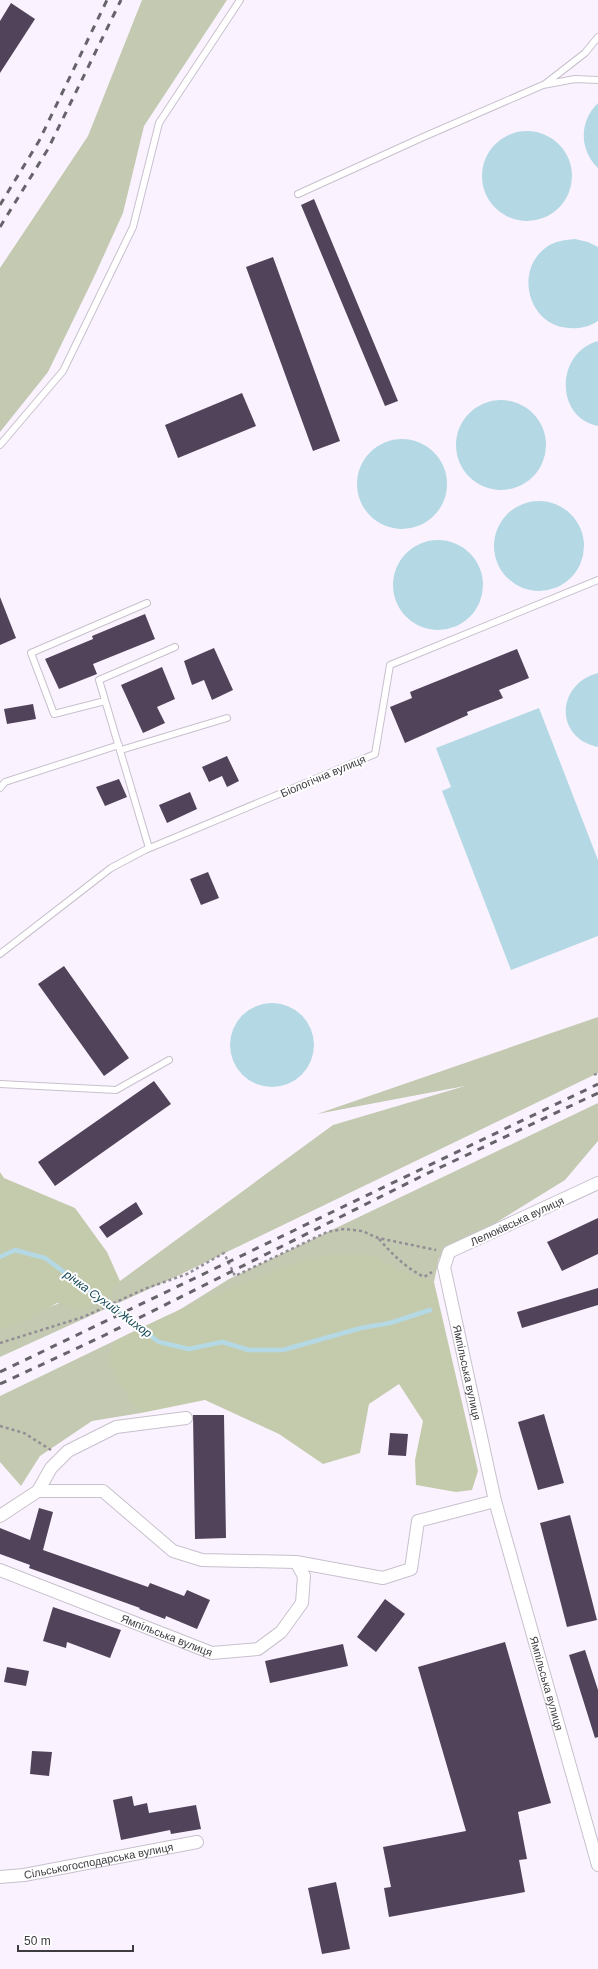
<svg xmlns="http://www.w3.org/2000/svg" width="598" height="1969" font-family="Arial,sans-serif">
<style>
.green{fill:#c4c9b1}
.forest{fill:#c4cbac}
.water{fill:#b4d9e5}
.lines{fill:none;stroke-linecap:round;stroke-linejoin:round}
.stream{stroke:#b4d9e5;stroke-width:4.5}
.building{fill:#51435a}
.lane-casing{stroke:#c8c1cd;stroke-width:8}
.street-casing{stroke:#c8c1cd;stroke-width:14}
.path{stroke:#938e96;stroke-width:2.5;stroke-dasharray:3 3;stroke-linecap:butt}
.lane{stroke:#fff;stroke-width:6}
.street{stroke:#fff;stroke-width:12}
.rail{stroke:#67636a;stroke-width:3;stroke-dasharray:7 7;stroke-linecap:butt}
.labels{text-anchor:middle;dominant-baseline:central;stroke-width:4;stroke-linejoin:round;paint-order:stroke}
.street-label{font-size:11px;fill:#3e3b40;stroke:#fff}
.water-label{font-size:12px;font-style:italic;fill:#134755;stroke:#fff}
</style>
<rect width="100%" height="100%" fill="#faf3ff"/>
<path class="green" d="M142,0h85l-83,126 -21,87 -29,64 -46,95 -48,60v-164l88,-132z
M598,1017v56l-427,206 -171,78v-32l120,-44 213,-156 132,-39 -148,28z
M598,1103v38l-33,39 -126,78 -5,24 -90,-7 -184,47 69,-43z
M116,1340l25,73 -49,8 -52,35 -19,30 -21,-24v-66z"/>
<path class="forest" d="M0,1172l4,6 71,30 32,44 13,29 -11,14 -29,16 -23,-8 -32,18 -25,9z
M324,1255h50l25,15 35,12 44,189 -6,19 -16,2 -40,-7 -1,-25 8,-39 -24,-37 -30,20 -9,49 -37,11 -44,-30 -74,-34 -64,13 -18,-24 -15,-28 8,-21c68,-34 137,-64 208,-85z"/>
<path class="water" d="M598,103v65c-19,-18 -19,-47 0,-65z
M482 176a45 45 0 1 1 90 0a45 45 0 1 1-90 0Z
M575,239l13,3 10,5v74c-9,6 -19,8 -29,7 -41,-2 -56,-59 -21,-82 8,-5 17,-6 27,-7z
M598,341v85c-43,-8 -43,-73 0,-85z
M456 445a45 45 0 1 1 90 0a45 45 0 1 1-90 0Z
M357 484a45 45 0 1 1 90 0a45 45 0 1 1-90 0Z
M494 546a45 45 0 1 1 90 0a45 45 0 1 1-90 0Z
M393 585a45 45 0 1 1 90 0a45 45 0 1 1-90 0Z
M598,673v74c-44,-9 -42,-63 0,-74z
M539,708l59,152v76l-87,34 -69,-179 9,-4 -15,-39z
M230 1045a42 42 0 1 1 84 0a42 42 0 1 1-84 0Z"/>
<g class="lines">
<path class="stream" d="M0,1257l15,-7 30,8 114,84 30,7 33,-7 27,8h34l78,-22 29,-5 40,-13"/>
</g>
<path class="building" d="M11,3l24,16 -35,54v-52z
M314,199l84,202 -13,5 -84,-201z
M273,257l67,184 -27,10 -67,-184z
M242,393l14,33 -78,32 -13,-33z
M0,597l16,41 -16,7z
M145,614l10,25 -62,25 4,10 -38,15 -14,-30 48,-20 -1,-3z
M214,648l19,42 -21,10 -8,-20 -12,5 -8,-24z
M517,649l12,29 -30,12 4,8 -36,14 1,3 -63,28 -15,-36 22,-9 -2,-6z
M162,667l13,32 -18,8 8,16 -22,10 -22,-48z
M33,704l3,15 -29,5 -3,-15z
M227,756l12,25 -12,6 -5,-11 -13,6 -7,-15z
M119,779l8,18 -22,9 -9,-19z
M190,792l7,17 -30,14 -8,-18z
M208,872l11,26 -18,7 -11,-26z
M64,966l65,92 -25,18 -66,-92z
M154,1081l17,23 -116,82 -17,-24z
M136,1202l7,12 -36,24 -8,-11z
M598,1218v36l-36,17 -15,-29z
M598,1288v17l-76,23 -5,-16z
M544,1414l20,69 -26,7 -20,-68z
M193,1415h31l2,123 -31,1z
M390,1433l18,1 -2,22 -18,-1z
M39,1508l14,4 -10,38 105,37 2,-4 34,13 3,-6 23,10 -13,29 -31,-13 -1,3 -26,-10 1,-1 -111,-40 1,-3 -30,-11v-26l30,12z
M570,1515l27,105 -30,7 -27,-104z
M385,1599l20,15 -29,38 -19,-15z
M53,1607l68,23 -11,28 -43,-16 -1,6 -23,-7z
M505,1642l46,161 -33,9 9,47 -8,1 6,32 -136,25 -5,-29 7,-1 -8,-40 83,-16 -48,-164z
M343,1644l5,22 -78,17 -5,-22z
M585,1650l13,40v47l-3,1 -26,-83z
M7,1667l22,4 -3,15 -22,-4z
M32,1751l20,1 -3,24 -19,-2z
M132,1796l2,10 13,-3 2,10 47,-8 5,24 -30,5 -1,-4 -49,10 -8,-40z
M336,1882l14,67 -28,5 -14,-66z"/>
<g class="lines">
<defs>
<path id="lane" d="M545,84l40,-31 13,-16
M298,194l123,-56 122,-53 32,-6 23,1
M0,445l63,-74 70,-144 26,-104 81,-123
M105,701l-51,13 -23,-61 116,-50
M121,750l106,-32
M0,788l5,-6 114,-37
M149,848l-50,-168 76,-33
M0,954l111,-86 34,-18 230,-96 15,-89 208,-85
M0,1084l116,6 53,-30"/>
<g id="street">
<path id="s1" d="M598,1183l-149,69 -5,15 51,234 103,364"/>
<path d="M38,1491l13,-23 17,-17 48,-24 70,-9"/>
<path d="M0,1516l38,-25h65l70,60 29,9 94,2 87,16 28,-9 7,-48 77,-20"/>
<path id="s2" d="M0,1570l212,83 46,-4 23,-17 21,-29 2,-27 -8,-14"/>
<path id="s3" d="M0,1877l24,-2 173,-33"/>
</g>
</defs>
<use href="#lane" class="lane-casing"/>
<use href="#street" class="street-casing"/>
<path class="path" d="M594,1075l4,-2
M379,1239c14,16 26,28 45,38l8,-5
M0,1343l83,-26 64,-29 40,-14 37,-21 11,23 92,-44 17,-3 18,2 16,7 58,12
M0,1426l24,7 27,17"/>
<use href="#lane" class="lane"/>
<use href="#street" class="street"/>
<path class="rail" d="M0,205l39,-64 68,-141
M0,227l48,-78 73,-149
M0,1372l598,-288
M0,1384l101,-47 319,-160 178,-84"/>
</g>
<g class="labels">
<g class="street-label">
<text transform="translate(323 776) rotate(-23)">Біологічна вулиця</text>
<text transform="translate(517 1221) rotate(-25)">Лелюківська вулиця</text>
<text stroke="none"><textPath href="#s1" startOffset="288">Ямпільська вулиця</textPath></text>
<text stroke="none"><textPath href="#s2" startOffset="179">Ямпільська вулиця</textPath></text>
<text stroke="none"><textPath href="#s1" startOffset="609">Ямпільська вулиця</textPath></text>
<text stroke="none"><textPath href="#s3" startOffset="100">Сільськогосподарська вулиця</textPath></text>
</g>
<g class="water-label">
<text transform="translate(108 1304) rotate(36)">річка Сухий Жихор</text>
</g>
</g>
<path d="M18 1945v6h115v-6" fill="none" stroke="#3e3b40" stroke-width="2"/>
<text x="24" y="1945" font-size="12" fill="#3e3b40" stroke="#ffffff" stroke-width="3" paint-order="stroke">50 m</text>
</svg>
